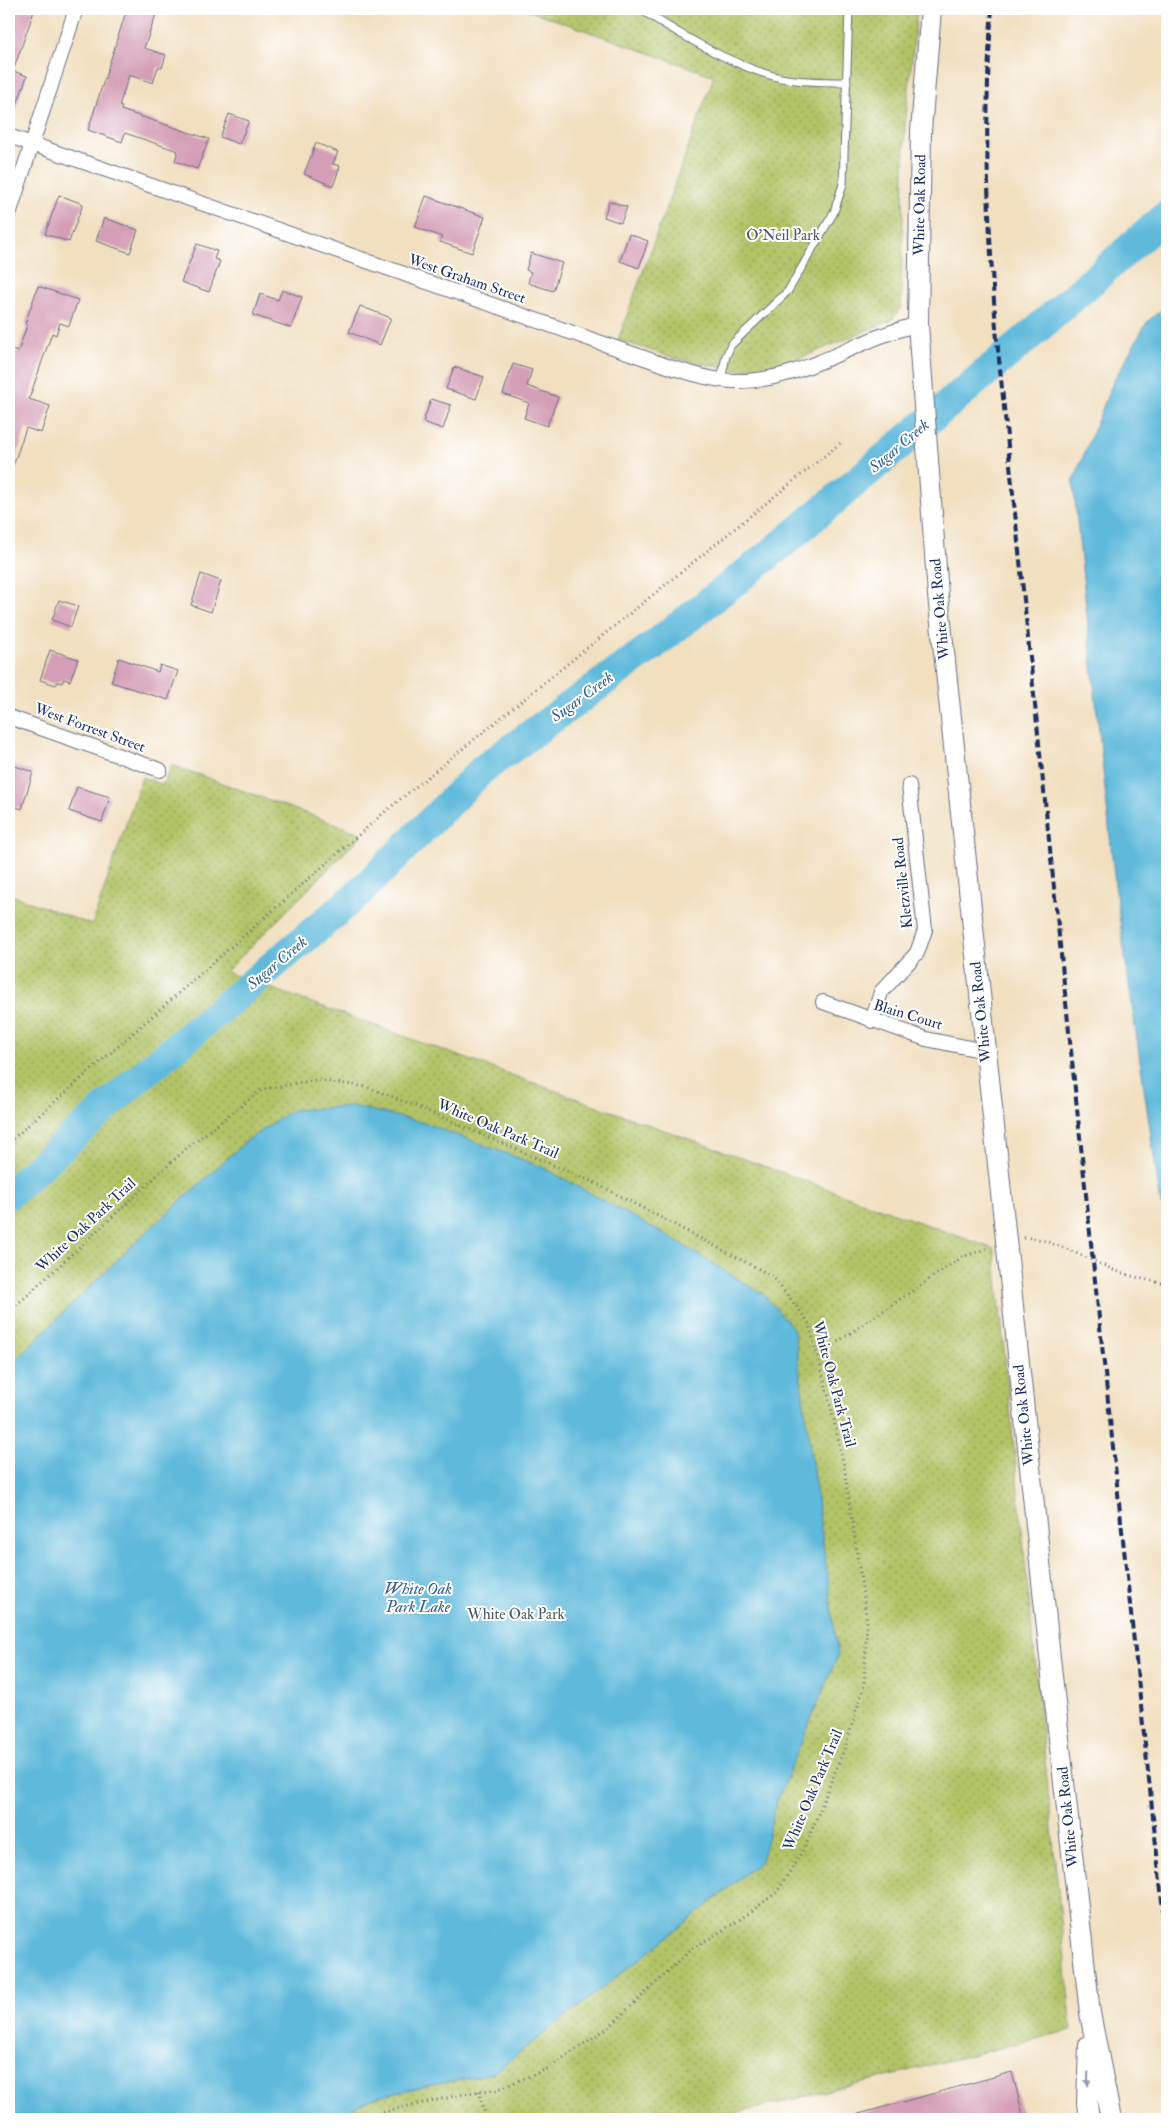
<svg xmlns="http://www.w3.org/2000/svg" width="1176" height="2128" font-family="'IM FELL Double Pica',serif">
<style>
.park{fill:url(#park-dots);stroke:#667962}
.water{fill:#5eb9db;stroke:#3c749c}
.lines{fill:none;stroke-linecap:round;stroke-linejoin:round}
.river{stroke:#5eb9db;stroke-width:30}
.building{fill:#d49eb6}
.lane-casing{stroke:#666d80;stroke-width:9}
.street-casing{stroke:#666d80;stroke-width:16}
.secondary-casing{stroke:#666d80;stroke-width:22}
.path{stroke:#666d80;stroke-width:3;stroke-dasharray:1 4;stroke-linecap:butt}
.lane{stroke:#fff;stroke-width:7}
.street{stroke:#fff;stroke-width:14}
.secondary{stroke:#fff;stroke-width:20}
.rail{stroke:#1b2f5e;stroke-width:4;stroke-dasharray:8 4;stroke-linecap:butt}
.oneway{fill:#8d97ae}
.labels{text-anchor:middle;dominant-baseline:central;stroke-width:4;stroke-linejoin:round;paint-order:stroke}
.street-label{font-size:15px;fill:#1b2f5e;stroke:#fff}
.park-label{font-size:15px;fill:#485b60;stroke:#fff}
.water-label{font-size:16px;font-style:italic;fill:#325f8a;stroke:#fff}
</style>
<defs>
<pattern id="park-dots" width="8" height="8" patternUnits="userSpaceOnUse" patternTransform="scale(1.25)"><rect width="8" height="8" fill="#b2c366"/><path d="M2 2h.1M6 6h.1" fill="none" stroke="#909f57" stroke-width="1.8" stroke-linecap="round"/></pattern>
</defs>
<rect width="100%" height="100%" fill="#fff"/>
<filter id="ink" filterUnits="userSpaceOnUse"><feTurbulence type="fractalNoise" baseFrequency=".02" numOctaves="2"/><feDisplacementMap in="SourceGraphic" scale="10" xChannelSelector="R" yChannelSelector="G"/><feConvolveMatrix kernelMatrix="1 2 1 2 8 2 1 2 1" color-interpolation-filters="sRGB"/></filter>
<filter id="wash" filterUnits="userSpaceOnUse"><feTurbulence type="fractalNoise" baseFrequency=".0096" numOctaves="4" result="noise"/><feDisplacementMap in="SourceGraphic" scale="20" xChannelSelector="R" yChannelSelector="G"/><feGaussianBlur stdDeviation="1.12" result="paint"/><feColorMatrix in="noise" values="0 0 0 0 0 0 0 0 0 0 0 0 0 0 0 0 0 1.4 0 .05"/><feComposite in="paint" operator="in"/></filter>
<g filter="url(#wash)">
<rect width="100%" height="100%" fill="#f1dfc0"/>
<path class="park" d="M525,9h392l-12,118 -4,180 -9,13 -106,44 -46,7 -66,-13 -56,-18 96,-264z
M172,765l191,69 -137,138 768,277 78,781 -358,89h-705v-1225l83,31 50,-148 21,8z"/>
<path class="water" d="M1167,305v904l-6,-4 -45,-311 -43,-412 40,-100 34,-60z
M352,1106l73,17 117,44 124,68 97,59 31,35 44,326 -60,143 -17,63 -94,77 -174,135 -115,23 -48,23h-321v-753l130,-127 106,-97 47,-32z"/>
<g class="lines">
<path class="river" d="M9,1194l126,-113 223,-187 125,-125 171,-124 121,-95 259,-218 133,-117"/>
</g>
<g id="blocks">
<path class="building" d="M9,9h17l8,2 -21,60 14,5 -16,46 -2,-1z
M127,9h31l-14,39 22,7 -4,13 -4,-1 -5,16 -24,-8 -10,31 3,1 -1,3 88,29 -12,30 -22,-8 3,-10 -53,-18 -3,9 -34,-12z
M229,114l20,7 -10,23 -19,-7z
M316,143l22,9 -5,12 7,2 -7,20 -29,-12z
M59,195l24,9 -14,38 -24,-8z
M426,196l59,21 -13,36 -32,-11 2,-5 -27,-10z
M609,201l18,6 -6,16 -17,-6z
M104,218l34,12 -8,23 -34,-12z
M629,234l19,7 -9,27 -19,-7z
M197,244l20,7 -3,8 6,2 -11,31 -28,-10z
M531,253l31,10 -9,28 -25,-8 3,-11 -5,-2z
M38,286l40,14 -9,26 -9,-3 -4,12 -4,-2 -23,66 21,7 -9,27 -15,-5 -15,44 -2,-1v-122l9,3 9,-27 -2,-1z
M282,290l20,7 -11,31 -38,-13 7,-21 18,6z
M360,306l31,12 -11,27 -31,-13z
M513,364l19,6 -5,16 31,11 -11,29 -23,-8 5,-15 -26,-9z
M454,367l30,10 -8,22 -30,-10z
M431,399l20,6 -8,24 -20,-7z
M201,574l20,7 -10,31 -20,-7z
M59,600l19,6 -7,21 -19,-7z
M50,650l28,9 -8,22 -6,-2 -2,4 -4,-1 -2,3 -16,-5z
M119,658l39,14 2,-7 18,6 -10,29 -57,-18z
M9,764l24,8 -11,37 -13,-4z
M77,787l33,10 -8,25 -33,-11z
M1012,2072l12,47h-169v-4z"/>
</g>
</g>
<g filter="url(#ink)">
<use href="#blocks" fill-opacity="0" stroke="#666d80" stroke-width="1"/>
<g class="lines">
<defs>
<path id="lane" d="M640,9c39,25 96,59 141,69 21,4 44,4 66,4
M721,380l5,-24 5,-11 57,-54 46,-79 9,-28 6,-175"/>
<path id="street" d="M9,136l664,232c20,6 39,12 60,13 52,2 98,-25 145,-44 13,-5 27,-9 40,-13
M9,214l67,-205
M9,717l151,53
M823,1002l103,37 59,12
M872,1021l9,-29 36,-39 8,-23 -16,-145"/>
<path id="secondary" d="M931,9l-10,122 -3,193 20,271 114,1081 38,337 21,106
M1089,2045l-2,58 2,16"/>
</defs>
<use href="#lane" class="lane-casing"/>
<use href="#street" class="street-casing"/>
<use href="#secondary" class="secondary-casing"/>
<path class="path" d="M9,1142l378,-332 456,-369
M1024,1238c19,-4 76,28 98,35 15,5 30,8 45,11
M9,1312l178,-164 76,-59 54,-9 50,7 49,19 179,77 177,93 36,45 19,69 17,76 23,155 -3,64 -17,57 -42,105 -28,45 -39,29 -45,27 -83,78 -63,43 -51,21 -17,1 -75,16 -46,12
M817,1356l145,-99 27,-9
M479,2091l7,28"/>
<use href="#lane" class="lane"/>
<use href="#street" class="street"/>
<use href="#secondary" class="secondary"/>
<path class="rail" d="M992,9c-9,110 -4,221 5,331l96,922 74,685"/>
</g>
<defs><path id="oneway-solid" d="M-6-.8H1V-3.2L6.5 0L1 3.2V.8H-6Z" transform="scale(1.25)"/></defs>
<use class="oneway" href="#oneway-solid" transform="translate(1088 2079) rotate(92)"/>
</g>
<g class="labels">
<g class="street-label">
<text transform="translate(920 205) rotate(-89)">White Oak Road</text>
<text transform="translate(467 279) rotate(19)">West Graham Street</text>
<text transform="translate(940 609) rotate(-95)">White Oak Road</text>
<text transform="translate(90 728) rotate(20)">West Forrest Street</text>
<text transform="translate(903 883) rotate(-96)">Kletzville Road</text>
<text transform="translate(981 1012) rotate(-96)">White Oak Road</text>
<text transform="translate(908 1015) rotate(17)">Blain Court</text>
<text transform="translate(498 1129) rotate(23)">White Oak Park Trail</text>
<text transform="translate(86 1225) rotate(-43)">White Oak Park Trail</text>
<text transform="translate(834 1384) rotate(75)">White Oak Park Trail</text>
<text transform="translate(1024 1415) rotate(-96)">White Oak Road</text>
<text transform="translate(813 1790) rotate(-67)">White Oak Park Trail</text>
<text transform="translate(1068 1817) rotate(-96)">White Oak Road</text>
</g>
<g class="park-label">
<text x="783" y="235">O'Neil Park</text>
<text x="516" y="1614">White Oak Park</text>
</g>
<g class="water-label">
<text transform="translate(899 446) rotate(-40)">Sugar Creek</text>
<text transform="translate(582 697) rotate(-36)">Sugar Creek</text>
<text transform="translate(277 963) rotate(-40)">Sugar Creek</text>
<text x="418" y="1589">White Oak<tspan x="418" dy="18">Park Lake</tspan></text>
</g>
</g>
<rect width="1176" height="2128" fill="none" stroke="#fff" stroke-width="30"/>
</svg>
